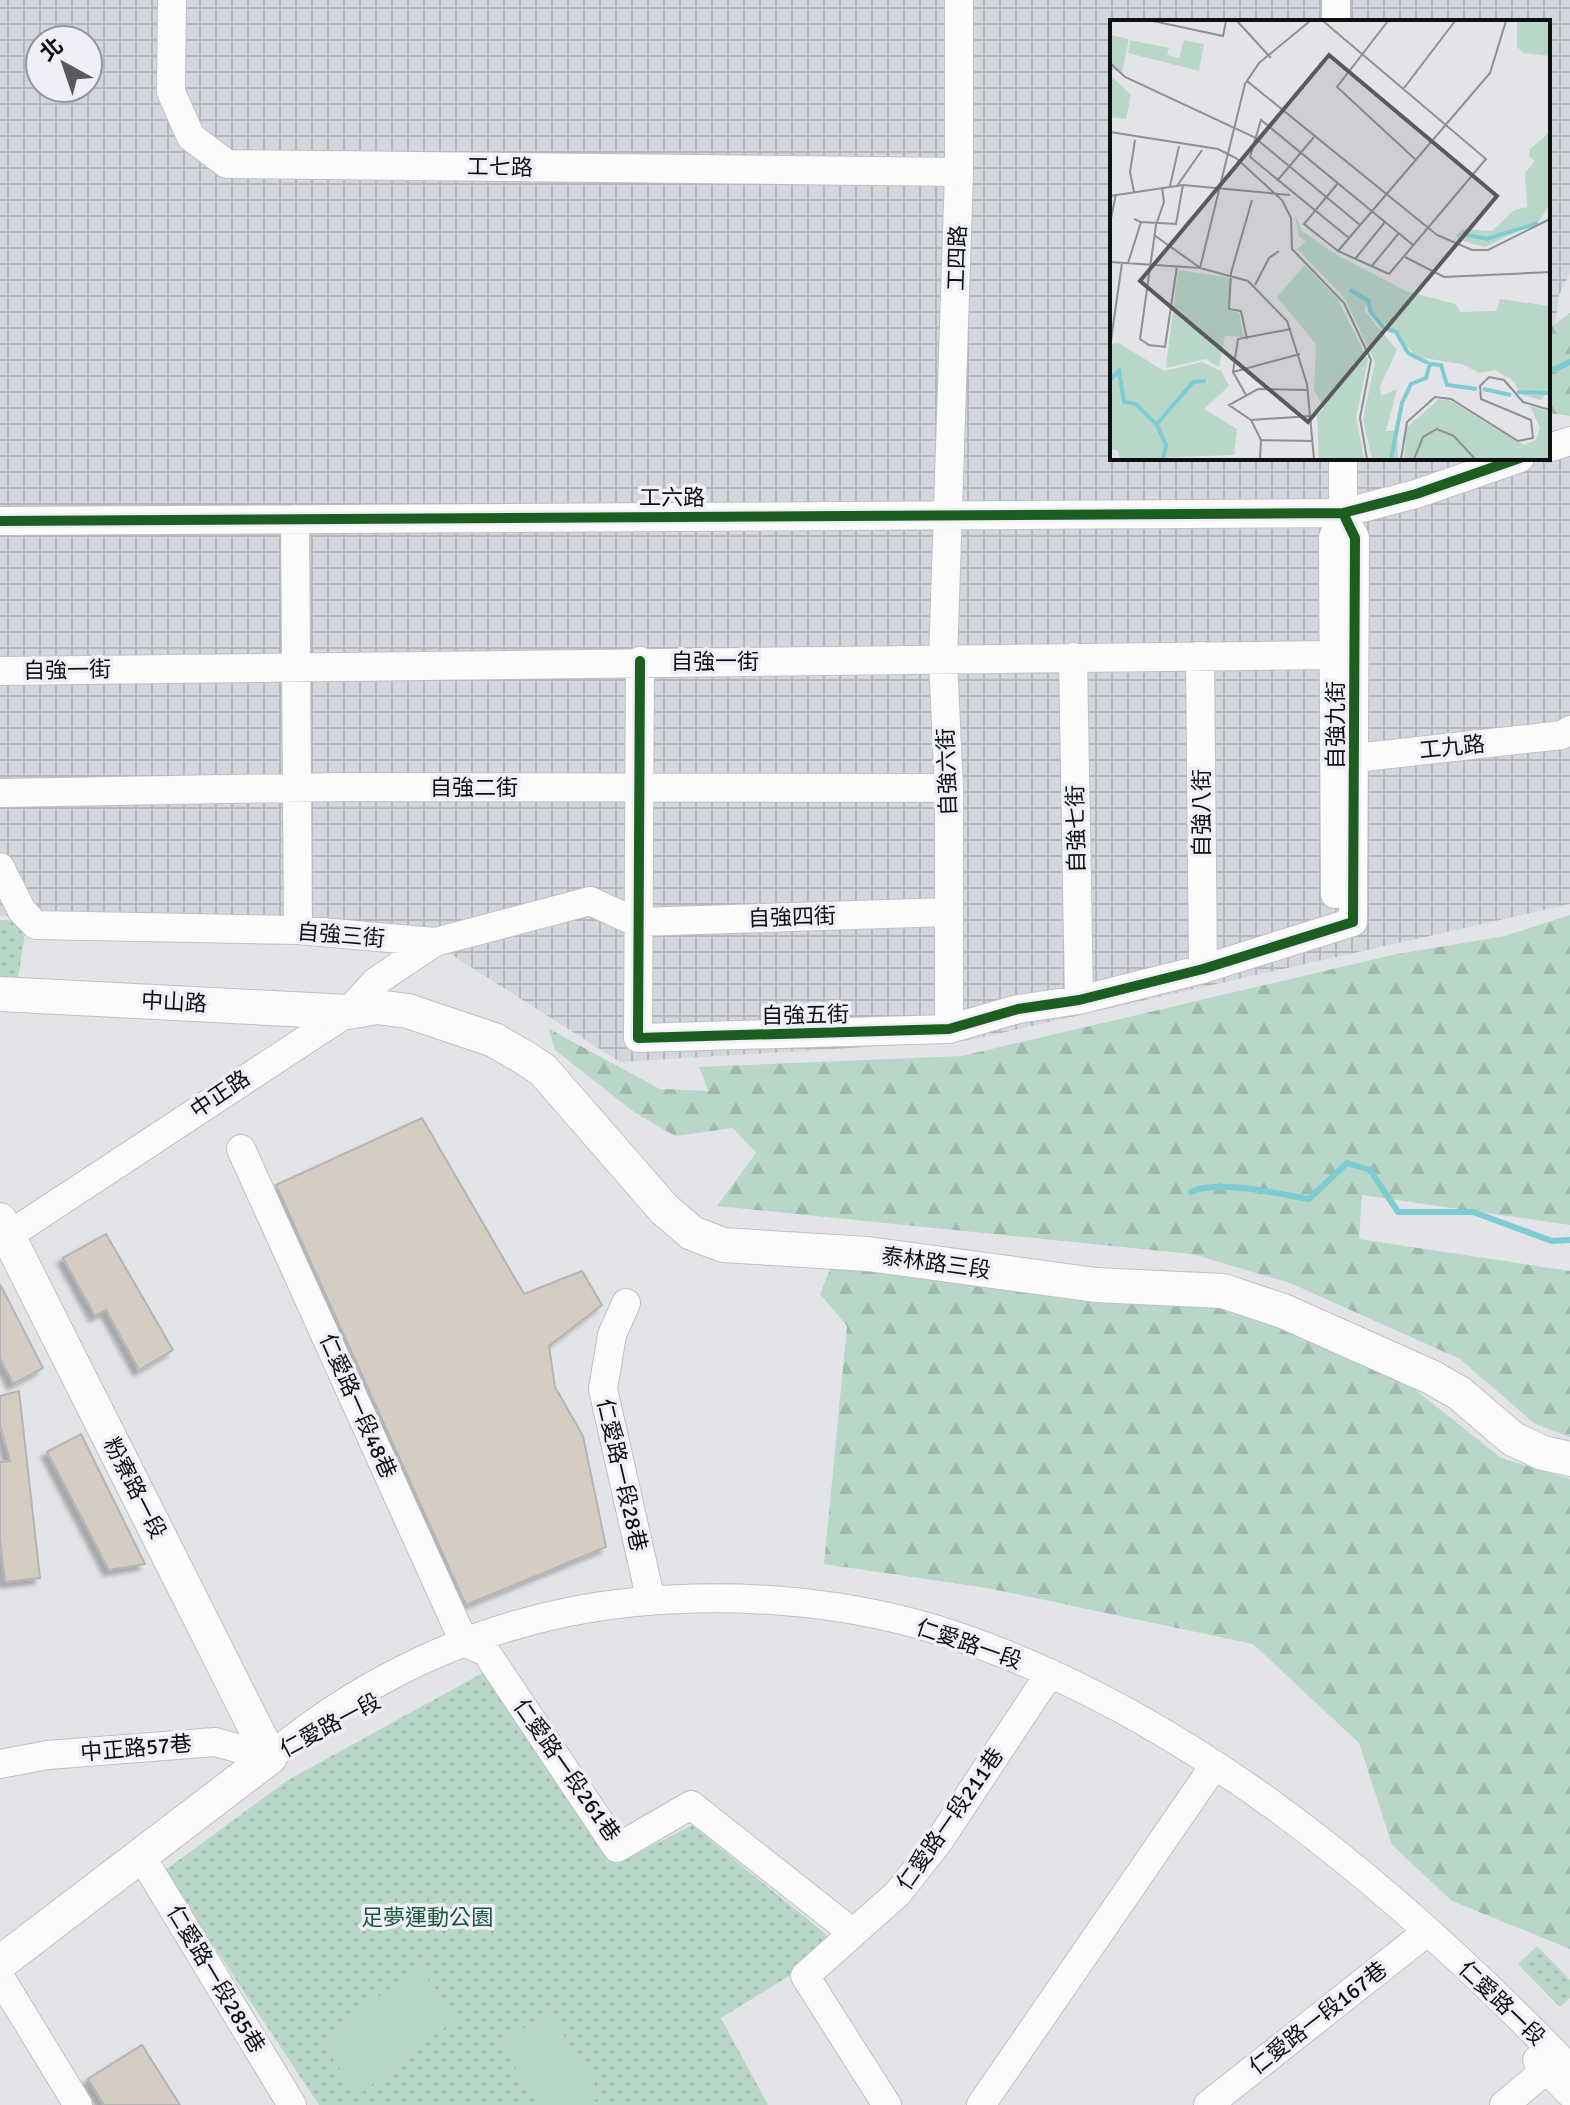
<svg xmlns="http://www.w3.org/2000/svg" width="1570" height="2105" font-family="Signika,'Noto Sans TC',sans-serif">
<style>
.industrial{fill:url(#industrial-grid);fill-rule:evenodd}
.forest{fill:url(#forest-firs)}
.park{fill:url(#park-dots)}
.pitch{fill:#b9d7c9}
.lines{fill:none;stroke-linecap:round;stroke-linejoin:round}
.stream{stroke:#7dccd4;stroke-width:6}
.building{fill:#d5cdc2;stroke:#b4b4b4;stroke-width:2;filter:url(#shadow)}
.minor-casing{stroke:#bebfc2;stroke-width:30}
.major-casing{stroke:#bebfc2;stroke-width:36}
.minor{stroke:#fbfbfc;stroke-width:28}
.major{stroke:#fbfbfc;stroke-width:34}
.cycleway-casing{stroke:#eff0f7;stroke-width:15}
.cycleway{stroke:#1b5e20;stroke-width:10}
.labels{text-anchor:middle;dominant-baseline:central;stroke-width:7;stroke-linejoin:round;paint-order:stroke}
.street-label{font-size:22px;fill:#0f1012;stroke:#eff0f7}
.park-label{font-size:22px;fill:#1a583d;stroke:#eff0f7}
.inset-river{fill:none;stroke:#7dccd4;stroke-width:4}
.inset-road{fill:none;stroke:#8e8f92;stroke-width:2}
.view{fill:#595a5d;fill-opacity:0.15;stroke:#595a5d;stroke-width:4}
.inset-edge{fill:none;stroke:#0f1012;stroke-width:4}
</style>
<defs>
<pattern id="industrial-grid" width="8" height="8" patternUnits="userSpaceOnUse" patternTransform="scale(2)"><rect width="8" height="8" fill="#d4d6de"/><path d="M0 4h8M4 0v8" fill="none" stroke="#b5b7bd"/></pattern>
<pattern id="forest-firs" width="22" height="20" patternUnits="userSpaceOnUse" patternTransform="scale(2)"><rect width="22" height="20" fill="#b9d7c9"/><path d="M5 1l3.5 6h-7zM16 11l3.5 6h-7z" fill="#9eb8ac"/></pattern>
<pattern id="park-dots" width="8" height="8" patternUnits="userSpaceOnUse" patternTransform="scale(2)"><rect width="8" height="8" fill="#b9d7c9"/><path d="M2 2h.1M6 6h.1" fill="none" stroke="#9eb8ac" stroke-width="1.8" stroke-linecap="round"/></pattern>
<filter id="shadow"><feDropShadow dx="-5.5" dy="5.5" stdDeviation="2" flood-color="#0004"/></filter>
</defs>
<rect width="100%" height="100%" fill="#e3e4e8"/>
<path class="industrial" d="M0,0h1570v273l-11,22 -11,80v-353h-436v436h436v-27l22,-3v476l-605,137 -345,21 -215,-137 -405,-9zM40,40h48v48h-48z"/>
<path class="forest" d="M1570,313v103l-22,-3v-84z
M1570,915v310l-208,-30 -3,44 211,32v166l-35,-13 -75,-65 -170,-76 -98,-29 -475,-48 39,-53 -23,-25 -58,8 -41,-24 -79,-62 -6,-21 111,60 48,2 -9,-24 263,-11 435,-102 108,-18z
M834,1260l383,39 180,76 104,83 69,21v470l-118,-48 -60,-56 -33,-102 -106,-99 -266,-56 -163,-24 23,-238 -27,-32z"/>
<path class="park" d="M0,920l27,1 -9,57h-18z
M488,1670l129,194 75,-39 136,111 -34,37 -73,45 47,87h-449l-155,-234 124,-91z
M1537,1946l33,34v18l-10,9 -42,-43z"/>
<path class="pitch" d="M418,1966l40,51 -98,77 -40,-51z
M549,2012l53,84 -15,9h-49l-38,-62z"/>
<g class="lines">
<path class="stream" d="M1555,369l15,-7
M1191,1192c29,-13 87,2 118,7l38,-36 23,7 28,42h75l79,29 18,-1"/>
</g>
<path class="building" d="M422,1118l102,176 58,-23 20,34 -53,41 6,41 28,49 23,111 -140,58 -190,-420z
M106,1234l67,116 -34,20 -33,-60 -11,6 -32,-58z
M0,1284l43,84 -30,16 -13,-26z
M19,1391l21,187 -35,4 -5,-44v-76l10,-1 -10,-36v-29z
M81,1434l64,130 -36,6 -62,-118z
M142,2045l38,60h-76l-16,-26z"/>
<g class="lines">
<defs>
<path id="minor" d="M172,0l-1,92 20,45 36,27 732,8
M1336,0v22
M1548,448l22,-7
M295,519l3,411
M0,521l1343,-8 73,-19 104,-36
M1200,656l3,313
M1073,657l6,343
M640,661l-2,377 311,-9 69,-20 61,-9 124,-31 150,-47 2,-384 -12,-25
M0,671l1333,-16
M1337,760l225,-25 8,-5
M0,793l341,-6 608,1
M0,867l22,44 14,14 262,5 137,12 155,-41 46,21 312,-10
M1335,894l-2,-356 10,-25v-55
M949,1029v-241l-6,-127 16,-489v-172
M241,1149l223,493 22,10 131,196 74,-43 162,128
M0,1241l348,-229 27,-30 60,-40
M626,1303l-14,32 -9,54 48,212
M270,1757c104,-87 230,-142 365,-155 98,-9 202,-2 296,26 248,76 462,257 639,441
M0,1764l48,-9 167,-13 55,15
M140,1854l152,251
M0,1977l78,128
M1537,2060l33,33
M887,2105l-82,-129 93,-83 41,-52 111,-168
M981,2105l233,-339
M1208,2105l219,-173
M1504,2105l55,-46"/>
<path id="major" d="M0,994l348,18 29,-5 31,4 86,29 31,18 18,12 121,139 28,24 31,12 145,9 228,31 127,6 60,20 148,66 28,16 54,46 30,14 27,6
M0,1220l270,537 -270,206"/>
</defs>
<use href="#minor" class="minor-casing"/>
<use href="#major" class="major-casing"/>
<use href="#minor" class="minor"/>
<use href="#major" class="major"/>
<defs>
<path id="cycleway" d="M0,521l1343,-8 73,-19 104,-36
M640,661l-2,377 311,-9 69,-20 61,-9 124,-31 150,-47 2,-384 -12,-25"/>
</defs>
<use href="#cycleway" class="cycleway-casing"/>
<use href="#cycleway" class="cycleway"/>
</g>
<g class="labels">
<g class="street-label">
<text transform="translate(500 167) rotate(1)">工七路</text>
<text transform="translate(957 258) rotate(-88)">工四路</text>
<text x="672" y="497">工六路</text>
<text x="715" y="661">自強一街</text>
<text transform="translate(67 670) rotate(-1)">自強一街</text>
<text transform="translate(1335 725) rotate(-90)">自強九街</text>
<text transform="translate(1452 747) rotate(-6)">工九路</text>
<text transform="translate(947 772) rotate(-92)">自強六街</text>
<text x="474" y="787">自強二街</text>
<text transform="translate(1201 813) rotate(-90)">自強八街</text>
<text transform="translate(1076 829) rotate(-91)">自強七街</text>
<text transform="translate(792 917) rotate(-2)">自強四街</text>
<text transform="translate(341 935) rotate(5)">自強三街</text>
<text transform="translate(174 1002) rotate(3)">中山路</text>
<text transform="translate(805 1015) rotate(-1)">自強五街</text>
<text transform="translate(220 1094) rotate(-34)">中正路</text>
<text transform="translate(936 1263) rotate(8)">泰林路三段</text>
<text transform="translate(358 1406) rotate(66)">仁愛路一段48巷</text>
<text transform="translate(622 1475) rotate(77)">仁愛路一段28巷</text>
<text transform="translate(135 1488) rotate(63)">粉寮路一段</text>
<text transform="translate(969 1644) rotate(19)">仁愛路一段</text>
<text transform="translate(330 1725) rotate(-28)">仁愛路一段</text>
<text transform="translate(136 1748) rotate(-5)">中正路57巷</text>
<text transform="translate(567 1770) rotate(55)">仁愛路一段261巷</text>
<text transform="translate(950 1819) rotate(-55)">仁愛路一段211巷</text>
<text transform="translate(216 1979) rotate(59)">仁愛路一段285巷</text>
<text transform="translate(1502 2003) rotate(44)">仁愛路一段</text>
<text transform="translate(1318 2018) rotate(-38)">仁愛路一段167巷</text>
</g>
<g class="park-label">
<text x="427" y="1917">足夢運動公園</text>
</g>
</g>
<g transform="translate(1110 20)">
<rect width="440" height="440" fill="#e3e4e8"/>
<path d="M407,1h33v35l-26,-3 -7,-6zM0,15l19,4 -7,33 -12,-2zM0,55l21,20 -5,24 -16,-2zM440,112v72l-11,17 -54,26 -26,-7 -3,-5 7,-6 29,2 22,-21 13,-3 -2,-34 10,-12 -6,-5 1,-7zM185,195l7,16 35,24 69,36 49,13 6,8 35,-1 4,-12 50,7v83l-9,11 -18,-5 -12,-16 -16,-9 -16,3 -17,-9 -45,-7 -50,-51 -3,4 33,40 -17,37 1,9 16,-7 -11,42h11l1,28h-26l-9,-40 12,-57 -31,-65 -47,-48 9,-7 -7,-5zM195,245l33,35 30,60 -12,57 8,42h-45l-2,-44 7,-6 -10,-20 2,-45 -39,-47zM9,323l45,28 38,-9 19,9 8,15 -25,23 33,20 -3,26 -114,4 -2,-8 -8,-3v-104zM329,379l12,2 73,44 12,-5 4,-12 -10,-22 20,6v47h-146l2,-31z" fill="#b9d7c9"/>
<path d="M68,250l53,8 -3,32 11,3 5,24 -19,-1 -6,31 -13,-8 -40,9z" fill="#b9d7c9"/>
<path d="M20,20l39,8 -2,7 12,3 5,-18 20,4 -5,27 -71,-18z" fill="#b9d7c9"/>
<path class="inset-river" d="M353,214l24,5 51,-16M240,270l19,11 1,10 14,17 12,4 12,21 20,10M0,360l9,-9 5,31 12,2 21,21 9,20 -3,14M373,369l28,6M407,372l33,1M47,404l36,-42 13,-1M281,439l11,-56 9,-19 15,-6 4,-14 11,1 6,20 30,4"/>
<path class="inset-road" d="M43,1l70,15 3,-15M127,1l34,37M213,1l163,138 -97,115M278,1l-51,66 79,73M0,43l15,14 129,60 106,88M137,61l190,154 35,15h16l62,-31M294,68l51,-67M0,112l108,17 18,9 46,42 9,18 1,31 52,54 27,57 -11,58 7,41M167,161l37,-44M228,163l-34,41 34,27 51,23M60,166l9,-40M67,166l25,-36M52,167l2,15 -8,23 -16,114 9,6 16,2 12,-81M24,172l-4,-20 5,-32M0,176l73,-11 107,10M31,202l35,2 7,-39M0,203l6,-29M44,215l45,32M239,218l-99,-81 11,-37 152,125M228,231l152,-178 16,-52M295,237l39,20 106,-5M245,239l30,-37M0,242l90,6 45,-184 14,-21 51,-42M18,243l13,-41 -7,-3M261,247l28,-34M90,248l48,13 39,40 20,63 7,75M145,265l14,-27 10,-7M137,319l-6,-28 -12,-2 2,-36 21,-73M1,320l11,-77M123,352l67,-18M198,370l-50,-1 -29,16 22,15 60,-4M136,375l-13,-23 5,-33 53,-10M141,400l10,20 -1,19M151,420l52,1M291,439l6,-37 28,-25 16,2 67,42 15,-3 -2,-18 -50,-21 -1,-13 9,-9 15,3 19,22 27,8M304,439l9,-22 14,-8 17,7 21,23"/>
<path class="view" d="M219,35l168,141 -189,226 -168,-141z"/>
<rect width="440" height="440" class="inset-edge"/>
</g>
<g transform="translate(64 64) rotate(320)"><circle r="38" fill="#eff0f7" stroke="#95969b" stroke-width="2"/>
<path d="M0-6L14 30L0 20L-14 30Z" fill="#595a5d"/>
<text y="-12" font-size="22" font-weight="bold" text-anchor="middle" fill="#0f1012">北</text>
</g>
</svg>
